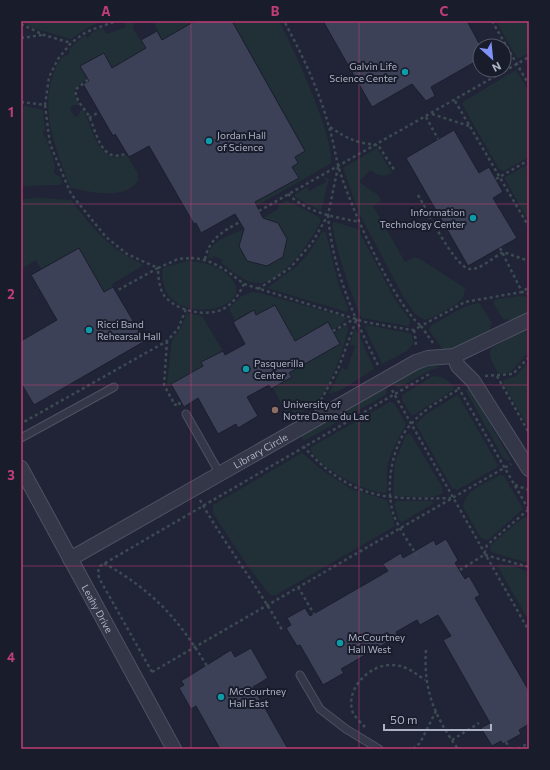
<svg xmlns="http://www.w3.org/2000/svg" width="550" height="770" font-family="Commissioner,sans-serif">
<style>
.green{fill:#213037}
.building{fill:#3c4157;stroke:#1b1e2d}
.lines{fill:none;stroke-linecap:round;stroke-linejoin:round}
.lane-casing{stroke:#4e5162;stroke-width:9}
.street-casing{stroke:#4e5162;stroke-width:16}
.path{stroke:#3c4b52;stroke-width:2.5;stroke-dasharray:3 3;stroke-linecap:butt}
.lane{stroke:#333747;stroke-width:7}
.street{stroke:#333747;stroke-width:14}
.grid{fill:none;stroke:#bd3e75;stroke-width:1;stroke-opacity:0.55}
.culture-dot{fill:#0f9aa8;stroke:#191c2b;stroke-width:1.5}
.education-dot{fill:#8d6e63;stroke:#191c2b;stroke-width:1.5}
.labels{text-anchor:middle;dominant-baseline:central;stroke-width:4;stroke-linejoin:round;paint-order:stroke}
.poi-label{font-size:10px;fill:#adb1c4;stroke:#191c2b;text-anchor:start}
.street-label{font-size:10px;fill:#adb1c4;stroke:#191c2b}
.neatline{fill:none;stroke:#bd3e75;stroke-width:1.5}
.grid-label{font-size:13px;text-anchor:middle;font-weight:bold;fill:#bd3e75}
</style>
<rect width="100%" height="100%" fill="#202436"/>
<path class="green" d="M21,21h83l-16,6 -17,12 -38,-11z
M129,21h5l-1,8 13,19 -34,20 -9,-15 -23,13 7,13 -7,5 -6,7 2,7 4,7h-7l-3,4 5,8 3,-1 2,-5 3,-2c9,18 12,44 33,49l11,-3 11,19v7c-15,20 -46,11 -67,7 -17,-41 -37,-92 -8,-132l6,-1 1,-7 15,-13 2,3 4,-3v-2l11,-5 5,6 19,-7 -2,-4z
M153,21h42l-33,19z
M223,21h56c11,20 60,125 51,143l-74,42 -1,-4 44,-24 -7,-11 6,-4 -3,-6 10,-6 -72,-129z
M496,21h33v32l-9,5h-3z
M516,70l13,21v66l-25,14 -5,-2 -36,-63v-4z
M21,105l22,5 2,21 -2,1 1,5h2l9,29 -1,7 6,4 2,5 -2,3 -39,1z
M377,148l15,25c-10,5 -14,2 -22,-3l-11,12 19,13 3,6 -8,5 32,56 9,-5 6,2 45,29 -2,10 -8,7 -24,13 -6,2 -10,-6 -12,-18 -44,-83 -16,-45z
M529,164v58l-24,-43v-2z
M324,177l5,2 -8,32 -26,-14v-3l12,-7 2,4 17,-9z
M39,198l32,2c22,29 39,50 73,65l-32,19 1,3 -9,5 -25,-44 -38,21 -5,-9 -15,9v-70z
M286,200l33,17 2,4c-10,19 -40,65 -65,62 -13,-1 -24,-13 -35,-20l2,-3 -10,-4 -1,3 -4,-2c3,-19 22,-20 36,-28l-5,17 8,15 20,5 16,-9 4,-18 -9,-16 -15,-5 14,-8 2,-5z
M334,222l24,7 36,69 16,22v3l-2,3 -46,-8 -2,-3c-12,-29 -22,-59 -28,-90z
M323,231l3,2 12,50 10,26 -1,3 -80,-24 29,-21 12,-13z
M187,261c15,1 32,4 43,16 33,35 -76,54 -67,-9z
M252,292l8,1 85,24 1,2 -13,11 -5,-8 -33,19 -20,-36 -19,10 -3,-5 -18,10 -6,-11 11,-12z
M520,296l9,1v14l-17,9 -9,-1 -9,-15v-4z
M478,303l2,1 11,18 -1,8c-12,10 -32,19 -47,20l-14,-20 2,-5c16,-7 29,-19 47,-22z
M187,313l15,3 21,35 -21,11 1,4 -35,20 -1,-3 5,-43 8,-11z
M367,325l41,8 4,2 1,9 -6,7 -25,13 -17,-36z
M345,326l3,1v2c-5,22 -17,58 -33,75 -5,4 -13,8 -19,11l-4,-5 -6,2 -13,-24 18,-10 -2,-5 51,-29 -6,-11z
M529,328v24l-18,20 -12,2c-4,-8 -13,-18 -7,-26z
M354,329l3,1 17,39 -33,21 -12,4v-1l13,-25 5,2 8,-24 -5,-1z
M529,361v67l-26,-45 2,-4 11,-3z
M432,366l8,1 -9,3 -33,18 -5,-4 28,-16z
M433,376c9,0 18,4 21,13l-42,27 -10,-16v-5z
M386,388l1,6 -83,47 -3,-5z
M467,388l3,1 41,71 -4,1 -3,-2 -38,-68z
M457,395l2,2 39,68 -2,3 -39,22 -5,-2 -36,-64 9,-9z
M390,402l4,1 12,21c-7,15 -16,27 -19,44 -1,8 1,17 -1,25 -23,-1 -62,-23 -75,-42v-4z
M410,433l32,54 1,6c-11,7 -36,3 -48,3l-2,-2 2,-32 11,-27z
M302,453l20,17 29,19 36,11 8,26 -119,69h-6l-23,-30 -34,-52v-8z
M500,475l4,1 19,33 -35,31 -7,-2 -18,-31c1,-17 24,-24 37,-32z
M397,501h33l4,2 -32,19 -3,-2 -5,-16z
M528,516l1,2v45l-38,-11 -1,-5 3,-4 30,-25z
M500,564l15,3 14,5v49l-31,-54z"/>
<path class="building" d="M195,21h37l73,130 -10,6 3,6 -6,4 7,11 -44,24 8,16 15,5 9,16 -4,18 -16,9 -20,-5 -8,-15 5,-17 -9,-15 -34,19 -5,-10 -2,1 -45,-78 -20,11 -14,-23 -2,2 -30,-52 6,-3 -9,-15 24,-13 8,15 34,-20 -5,-8 16,-9 5,9z
M323,21h144l13,24v14l-49,28 4,9 -9,5 -14,-17 -40,23z
M454,130l25,43 10,-6 14,25 -10,6 24,40 -49,28 -62,-108z
M79,248l25,44 9,-5 32,54 -111,64 -13,-22v-42l36,-21 -26,-45z
M275,305l20,36 33,-19 12,22 -51,29 3,4 -21,12 -2,-4 -22,12 11,19 -20,12 -2,-4 -18,10 -20,-36 -14,9 -13,-23 32,-18 -2,-4 22,-11 2,4 20,-11 -12,-22 21,-12 2,5z
M446,539l12,21 -3,3 10,16 4,-3 11,19 -5,3 54,93v33l-10,6 2,4 -18,10 -2,-3 -9,5 -11,-18 9,-5 -47,-83 8,-4 -13,-21 -18,10 -3,-5 -21,12 2,4 -57,33 3,4 -21,12 -23,-40 -3,1 -11,-18 5,-3 -4,-7 18,-10 5,8 78,-45 -5,-7 18,-11 2,5 31,-18 2,5z
M251,648l17,30 -15,9 35,62h-68l-24,-43 -5,3 -12,-21 5,-3 -3,-4 50,-31 4,7z"/>
<g class="lines">
<defs>
<path id="lane" d="M186,414l34,60
M21,438l93,-51
M300,675l20,34 26,20 33,20"/>
<g id="street">
<path d="M454,356l4,10 15,15 56,88"/>
<path id="s1" d="M21,468l153,281"/>
<path id="s2" d="M70,559l346,-197 12,-4 26,-2 75,-36"/>
</g>
</defs>
<use href="#lane" class="lane-casing"/>
<use href="#street" class="street-casing"/>
<path class="path" d="M492,21l37,64
M21,24l23,11 27,8
M21,38l21,-3
M88,80l-12,9c-2,10 8,19 13,27 8,17 12,49 38,37
M455,101l74,126
M21,102l24,3 4,-28 9,-18 13,-16 15,-11 30,-11
M45,105l5,39 21,50 35,43 21,17 31,14 -40,22
M432,114l37,12
M426,117l12,22
M89,118l10,-6
M330,127c18,12 26,16 48,18l17,26
M496,179l33,-19
M288,194c20,19 46,23 72,28
M418,195c9,15 36,72 52,74 10,1 24,-12 33,-17l26,9
M259,211l270,-154
M328,215c4,53 27,106 51,152
M500,248l22,44 7,2
M191,258c22,1 36,13 53,26 -5,10 -11,20 -21,25 -17,9 -52,1 -61,-17 -3,-8 -4,-16 -4,-24l20,-9z
M205,259c4,-20 18,-28 35,-37
M244,284l121,38 40,7 9,1 7,-4c-28,-23 -73,-124 -83,-161 -3,-12 -5,-26 -9,-38 -10,-37 -27,-73 -45,-106
M258,289l32,-21 22,-25 16,-28 10,-48
M414,330l2,12 -1,5
M333,331l23,-13
M167,341l-3,44 11,20 4,-3 1,4
M433,343l-12,-17 44,-24 57,-10 7,-5
M485,376l28,-2 16,-17
M497,376l32,57
M458,387l71,123
M392,390l137,241
M321,400l17,-31 19,-51
M21,420l1,3 145,-82 11,-12 8,-20
M303,446c48,53 81,54 148,52
M515,485l14,5
M200,500c25,45 57,85 82,130
M485,555l44,12
M417,556c-8,-14 -19,-28 -24,-43 -8,-27 -1,-70 19,-90 13,-15 31,-24 47,-34
M104,563c50,29 73,54 103,103
M460,570l24,-15 3,-10 42,-36
M298,587l16,27
M426,650c-3,40 9,67 32,99
M152,672l-53,-94 -1,-6 2,-6 331,-193
M152,672l359,-208
M365,727c-4,-4 -9,-9 -12,-14 -9,-24 17,-49 39,-48 13,0 23,8 33,15
M452,740l27,-17
M506,742l4,7
M413,749l7,-6 16,-32
M518,749l11,-6"/>
<use href="#lane" class="lane"/>
<use href="#street" class="street"/>
</g>
<path class="grid" d="M191,21v728M359,21v728M21,204h508M21,385h508M21,566h508"/>
<g class="culture-dot">
<circle cx="405" cy="72" r="4"/>
<circle cx="209" cy="141" r="4"/>
<circle cx="473" cy="218" r="4"/>
<circle cx="89" cy="330" r="4"/>
<circle cx="246" cy="369" r="4"/>
<circle cx="340" cy="643" r="4"/>
<circle cx="221" cy="697" r="4"/>
</g>
<circle class="education-dot" cx="275" cy="410" r="4"/>
<g class="labels">
<g class="poi-label">
<text x="397" y="66" text-anchor="end">Galvin Life<tspan x="397" dy="12">Science Center</tspan></text>
<text x="217" y="135">Jordan Hall<tspan x="217" dy="12">of Science</tspan></text>
<text x="465" y="212" text-anchor="end">Information<tspan x="465" dy="12">Technology Center</tspan></text>
<text x="97" y="324">Ricci Band<tspan x="97" dy="12">Rehearsal Hall</tspan></text>
<text x="254" y="363">Pasquerilla<tspan x="254" dy="12">Center</tspan></text>
<text x="283" y="404">University of<tspan x="283" dy="12">Notre Dame du Lac</tspan></text>
<text x="348" y="637">McCourtney<tspan x="348" dy="12">Hall West</tspan></text>
<text x="229" y="691">McCourtney<tspan x="229" dy="12">Hall East</tspan></text>
</g>
<g class="street-label">
<text stroke="none"><textPath href="#s2" startOffset="219">Library Circle</textPath></text>
<text stroke="none"><textPath href="#s1" startOffset="160">Leahy Drive</textPath></text>
</g>
</g>
<rect width="550" height="770" fill="none" stroke="#191c2b" stroke-width="44"/>
<g transform="translate(492 58) rotate(153)"><circle r="19" fill="#191c2b" stroke="#545868"/>
<path d="M0-3L7 15L0 10L-7 15Z" fill="#7f92f7"/>
<text y="-6" font-size="11" font-weight="bold" text-anchor="middle" fill="#adb1c4">N</text>
</g>
<path d="M384 724v6h107v-6" fill="none" stroke="#adb1c4" stroke-width="2"/>
<text x="390" y="724" font-size="12" fill="#adb1c4" stroke="#191c2b" stroke-width="3" paint-order="stroke">50 m</text>
<rect x="22" y="22" width="506" height="726" class="neatline"/>
<g class="grid-label">
<text x="106" y="16">A</text>
<text x="275" y="16">B</text>
<text x="444" y="16">C</text>
<text x="11" y="117">1</text>
<text x="11" y="299">2</text>
<text x="11" y="480">3</text>
<text x="11" y="662">4</text>
</g>
</svg>
